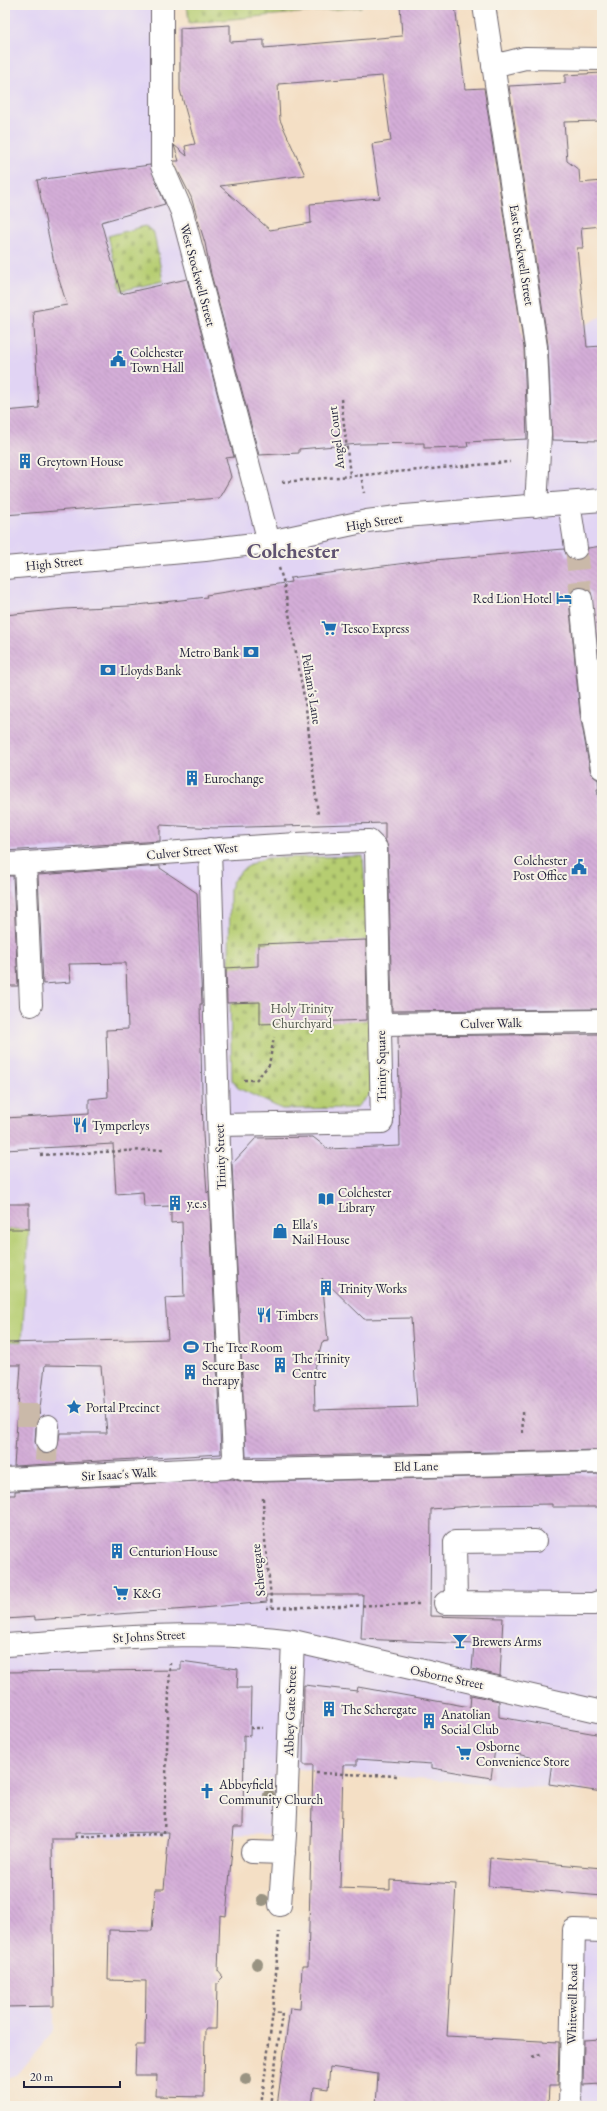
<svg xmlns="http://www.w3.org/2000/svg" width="607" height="2111" font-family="'EB Garamond',serif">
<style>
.built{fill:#e1d4f4}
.green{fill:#b6cd71;stroke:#6c7856}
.cemetery{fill:url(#cemetery-stones);stroke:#6c7856}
.building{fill:url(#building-back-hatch);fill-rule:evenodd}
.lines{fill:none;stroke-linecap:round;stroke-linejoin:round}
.minor-tunnel{stroke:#cab9a9;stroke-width:22;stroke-dasharray:22 11;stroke-linecap:butt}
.minor-casing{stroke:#6c646b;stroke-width:24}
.path{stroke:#6c646b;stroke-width:2.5;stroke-dasharray:3 3;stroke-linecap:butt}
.minor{stroke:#fff;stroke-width:22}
.tree{fill:#999382}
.labels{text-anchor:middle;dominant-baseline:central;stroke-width:4;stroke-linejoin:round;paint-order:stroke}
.street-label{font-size:13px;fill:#22223b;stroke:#f7f3e8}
.poi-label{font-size:13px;fill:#22223b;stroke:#f7f3e8;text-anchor:start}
.park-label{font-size:13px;fill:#4e554b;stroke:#f7f3e8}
.town-label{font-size:21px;font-weight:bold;fill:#605372;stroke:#f7f3e8}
</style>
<defs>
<pattern id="cemetery-stones" width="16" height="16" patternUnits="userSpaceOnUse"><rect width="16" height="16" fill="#b6cd71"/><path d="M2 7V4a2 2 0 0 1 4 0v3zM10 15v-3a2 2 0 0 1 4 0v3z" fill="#9cb063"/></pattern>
<pattern id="building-back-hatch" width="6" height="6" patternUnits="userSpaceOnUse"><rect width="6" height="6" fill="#d4aed8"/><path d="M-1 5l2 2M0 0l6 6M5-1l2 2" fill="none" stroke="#b695ba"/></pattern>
</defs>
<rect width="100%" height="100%" fill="#f7f3e8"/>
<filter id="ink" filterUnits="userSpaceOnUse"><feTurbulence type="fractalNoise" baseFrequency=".025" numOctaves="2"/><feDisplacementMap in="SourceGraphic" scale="8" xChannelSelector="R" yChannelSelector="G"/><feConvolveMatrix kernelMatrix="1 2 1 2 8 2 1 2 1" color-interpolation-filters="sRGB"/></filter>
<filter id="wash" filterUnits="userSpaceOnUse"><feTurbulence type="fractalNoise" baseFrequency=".012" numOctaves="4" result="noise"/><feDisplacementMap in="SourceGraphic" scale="16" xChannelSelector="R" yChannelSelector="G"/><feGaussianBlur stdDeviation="0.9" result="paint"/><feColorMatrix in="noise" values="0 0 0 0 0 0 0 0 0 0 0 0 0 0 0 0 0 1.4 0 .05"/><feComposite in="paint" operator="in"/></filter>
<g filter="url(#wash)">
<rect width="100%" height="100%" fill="#f4dfc5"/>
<path class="built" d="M5,5h159v161l62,160 295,38 28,-20 53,-28v1461l-12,-2 -7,16 -308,-24 -4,67 -218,5 1,192 -37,44 -12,3z
M574,1930l28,1v175h-34z"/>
<path class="green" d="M8,1229h21l-7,113 -17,-1v-108h3z"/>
<path class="cemetery" d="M187,5h174v2l-172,16z
M145,226l9,7 9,48 -42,10 -13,-55z
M363,856l11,158 -2,78 -16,16 -74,1 -44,-21 -6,-8 -3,-113 1,-78 2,-7 10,-12 15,-9 10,-3z"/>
<g id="blocks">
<path class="building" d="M400,5h55l10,84 19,-1 40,260 3,91 -60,3 1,5 -44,1v-5l-64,1 -61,5v4l-40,2 -48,-181 -6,-31 -14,-46 -17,-34v-2h5l-5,-16 13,11 -2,-10 10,-2 -15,-54v-62l50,-3v17l34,-2v8l138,-12zM382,76l9,65 -19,3 8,54 -70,6 1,19 -41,7 -50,-44 85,-11 -25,-55 -2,-36z
M602,73v48l-38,1 3,39 12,9 1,13 22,-2v45l-21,2 2,20h-6l10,99 15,-1v95l-50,-1 -4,-95 -39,-259 56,-3v-8z
M150,165l15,39 -64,18 20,72 66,-15 47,178 -8,1 5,19 -12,21 -214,17v-104l34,-3 -6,-97 34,-6 -12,-38 -18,-87z
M602,546v140l-11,-94 -5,-4 -7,-1 -6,2 -3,5 -1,6 11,114 10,56 3,6 5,4 1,9h-2l5,33v187l-210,2 -4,-163 -3,-9v-16l-171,5 -54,-3v16l-155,10v-236l59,-6 65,-3 78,-9 -1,-2 85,-13 -1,-4 132,-17 142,-12 3,7 11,4 6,-3 4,-9z
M160,866v2l37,25 5,111h-2l3,130 4,59 2,-2 12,263 -207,12 7,-101h-16v-22l163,-4 -3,-41 19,-1 -2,-75 -11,1v-17l-27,1 -1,-15 -27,2 -3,-50 -108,6v-32l84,-5v-14l19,-2 -2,-67 22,-1 -2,-66 -57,1 2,18 -28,2 -5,-109zM45,1365l56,1 6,67h-47l-3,16 -10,5 -7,-2 -5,-10 1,-17 3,-8z
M5,876h8l5,110h-13z
M366,940l1,80 -107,4v-22l-33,1 -1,-35 32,-2v-22z
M602,1034v416l-356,7 -14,-293 24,-26 57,-1 15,12 72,-3 -2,-110zM322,1278l42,41 47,-1 6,89 -102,3 -1,-38 8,-30 6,-1z
M5,1204h24v25h-24z
M602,1474v33h-50v-3l-69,1 -52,4 -1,107 73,2 -3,58 -28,-7 2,-25 -113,-5 2,-44h-97l1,7 -66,6 -166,12v-3l-30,2v-124h10v-4l217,-12 13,3h17z
M181,1661l57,8 -1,19h14l-1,48 -6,-1 -1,92h-9l-8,89 -6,-1 -2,56 5,6 -6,6 -1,46h-11l-1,68 -48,-1 1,-21h-22l1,-30h9l1,-64 -38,-1 1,-50 43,1 3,-42h9l5,-57 -94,1v6h-23l2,167 -49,1v-335l176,-2z
M304,1685l53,6 1,-4 112,20 1,-12 28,6v16l103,18v57l-53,-8 3,-22 -57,-13 -4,29 -59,-10v-4l-75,-5v6h-14l-3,123 50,2v-10l66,4 -9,152 112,6 -1,44h-9l-1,20h-172l2,-32 -48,-7 -2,22 -14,-2 -2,19h-35l13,-98 10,1 2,-43h6l5,-201h-10z
M490,1858l112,10v28l-114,-10z
M602,2039v45l-19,1 1,-45z"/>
</g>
</g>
<g filter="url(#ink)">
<use href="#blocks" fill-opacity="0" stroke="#6c646b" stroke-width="1"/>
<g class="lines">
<path class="minor-tunnel" d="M576,548l5,51
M17,1415h23
M46,1461l1,-19"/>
<defs>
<path id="minor" d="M162,5v161l20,46 87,330
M484,5l52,342 4,87 -4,72
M493,66l32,-8 77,1
M569,503l7,45
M5,568l200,-18 64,-8 98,-21 38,-5 197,-16
M581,599l11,113 10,56
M210,849l9,298 15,309 -3,9
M25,863l6,142
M5,864c121,-6 242,-20 364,-23l7,7 6,274 -163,3
M380,1024l222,-3
M47,1442l1,-16
M231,1465l14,5h17l340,-8
M5,1479l221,-11 5,-3
M445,1603l148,1 9,-3
M456,1603l-1,-61 80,-1
M5,1645c96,-5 191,-17 288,-4l309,71
M252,1852l32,1
M280,1905l5,-70 8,-194
M570,2106l4,-176 28,1"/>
</defs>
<use href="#minor" class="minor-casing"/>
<path class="path" d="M341,399l9,76
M361,474l3,19
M282,482l228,-20
M279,568l4,12 23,128 12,107
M244,1080h12l13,-15 5,-28
M40,1155l125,-6
M522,1412l1,24
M263,1498l1,33 8,76
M266,1608l153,-4
M250,1728h13
M316,1773l84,3
M75,1837l89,-3 6,-171
M532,2057l11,-4
M261,2106l12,-94 6,-80
M270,2106l12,-93 -9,-1"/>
<use href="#minor" class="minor"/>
</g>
<g class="tree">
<circle cx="269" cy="1795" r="6"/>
<circle cx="263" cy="1900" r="6"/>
<circle cx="257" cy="1964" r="6"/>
<circle cx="246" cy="2079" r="6"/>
</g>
</g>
<defs>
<symbol id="civic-bare" viewBox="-9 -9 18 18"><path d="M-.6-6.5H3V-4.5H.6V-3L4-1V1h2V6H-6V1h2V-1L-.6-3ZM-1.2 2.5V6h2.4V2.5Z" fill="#1f6fb2" stroke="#f7f3e8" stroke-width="2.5" paint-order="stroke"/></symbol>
<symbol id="building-bare" viewBox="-9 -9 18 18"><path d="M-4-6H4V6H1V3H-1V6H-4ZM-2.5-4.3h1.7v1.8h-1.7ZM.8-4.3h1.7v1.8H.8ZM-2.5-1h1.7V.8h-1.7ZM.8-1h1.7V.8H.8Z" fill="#1f6fb2" stroke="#f7f3e8" stroke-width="2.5" paint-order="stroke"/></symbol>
<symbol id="hotel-bare" viewBox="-9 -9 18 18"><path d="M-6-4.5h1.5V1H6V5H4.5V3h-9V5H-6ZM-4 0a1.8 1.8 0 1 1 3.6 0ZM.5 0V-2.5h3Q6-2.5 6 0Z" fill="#1f6fb2" stroke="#f7f3e8" stroke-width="2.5" paint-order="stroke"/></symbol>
<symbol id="supermarket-bare" viewBox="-9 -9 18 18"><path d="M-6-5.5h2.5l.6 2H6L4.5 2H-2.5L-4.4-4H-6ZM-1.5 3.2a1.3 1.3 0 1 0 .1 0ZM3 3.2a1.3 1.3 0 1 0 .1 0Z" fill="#1f6fb2" stroke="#f7f3e8" stroke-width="2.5" paint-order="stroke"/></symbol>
<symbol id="bank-bare" viewBox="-9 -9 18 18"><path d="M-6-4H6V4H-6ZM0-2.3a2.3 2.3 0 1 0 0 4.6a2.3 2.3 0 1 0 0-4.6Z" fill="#1f6fb2" stroke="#f7f3e8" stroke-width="2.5" paint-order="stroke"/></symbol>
<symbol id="restaurant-bare" viewBox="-9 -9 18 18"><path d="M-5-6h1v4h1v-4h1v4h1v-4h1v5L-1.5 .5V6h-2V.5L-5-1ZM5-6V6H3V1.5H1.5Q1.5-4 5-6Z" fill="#1f6fb2" stroke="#f7f3e8" stroke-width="2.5" paint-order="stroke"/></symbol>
<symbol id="library-bare" viewBox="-9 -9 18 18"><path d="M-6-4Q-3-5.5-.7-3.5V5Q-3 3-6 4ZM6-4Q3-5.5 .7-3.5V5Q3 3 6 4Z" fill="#1f6fb2" stroke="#f7f3e8" stroke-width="2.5" paint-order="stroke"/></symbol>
<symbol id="shop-bare" viewBox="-9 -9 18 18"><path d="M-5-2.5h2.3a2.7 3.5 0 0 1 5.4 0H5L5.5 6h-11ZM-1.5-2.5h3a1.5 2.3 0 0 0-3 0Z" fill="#1f6fb2" stroke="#f7f3e8" stroke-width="2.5" paint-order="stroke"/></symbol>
<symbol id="stadium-bare" viewBox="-9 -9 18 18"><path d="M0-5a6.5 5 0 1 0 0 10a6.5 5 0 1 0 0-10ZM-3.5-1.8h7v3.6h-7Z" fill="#1f6fb2" stroke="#f7f3e8" stroke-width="2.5" paint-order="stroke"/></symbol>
<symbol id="sight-bare" viewBox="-9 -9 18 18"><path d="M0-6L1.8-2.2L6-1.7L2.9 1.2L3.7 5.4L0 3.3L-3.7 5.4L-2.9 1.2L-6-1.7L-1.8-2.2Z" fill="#1f6fb2" stroke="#f7f3e8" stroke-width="2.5" paint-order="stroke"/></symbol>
<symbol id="bar-bare" viewBox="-9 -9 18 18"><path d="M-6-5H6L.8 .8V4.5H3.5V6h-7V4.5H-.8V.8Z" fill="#1f6fb2" stroke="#f7f3e8" stroke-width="2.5" paint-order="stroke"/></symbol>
<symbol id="church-bare" viewBox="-9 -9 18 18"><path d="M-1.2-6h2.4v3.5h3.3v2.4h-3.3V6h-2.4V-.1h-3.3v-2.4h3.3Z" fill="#1f6fb2" stroke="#f7f3e8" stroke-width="2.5" paint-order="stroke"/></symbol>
</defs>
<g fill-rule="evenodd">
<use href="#civic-bare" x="107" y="348" width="22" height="22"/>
<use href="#building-bare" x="14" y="450" width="22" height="22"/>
<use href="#hotel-bare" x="553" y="587" width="22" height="22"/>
<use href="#supermarket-bare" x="318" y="617" width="22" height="22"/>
<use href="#bank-bare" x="240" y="641" width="22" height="22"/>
<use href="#bank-bare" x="97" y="659" width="22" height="22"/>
<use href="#building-bare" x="181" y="767" width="22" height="22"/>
<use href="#civic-bare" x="568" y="856" width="22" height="22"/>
<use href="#restaurant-bare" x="69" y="1114" width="22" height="22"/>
<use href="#library-bare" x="315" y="1188" width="22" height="22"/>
<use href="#building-bare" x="164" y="1192" width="22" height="22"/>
<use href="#shop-bare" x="269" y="1220" width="22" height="22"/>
<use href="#building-bare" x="315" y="1277" width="22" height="22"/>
<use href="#restaurant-bare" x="253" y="1304" width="22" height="22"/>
<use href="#stadium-bare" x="180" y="1336" width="22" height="22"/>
<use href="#building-bare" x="269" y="1354" width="22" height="22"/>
<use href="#building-bare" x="179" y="1361" width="22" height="22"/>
<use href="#sight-bare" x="63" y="1396" width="22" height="22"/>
<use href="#building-bare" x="106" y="1540" width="22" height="22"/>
<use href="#supermarket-bare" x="110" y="1582" width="22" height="22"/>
<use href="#bar-bare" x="449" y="1630" width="22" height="22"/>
<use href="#building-bare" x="318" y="1698" width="22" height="22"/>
<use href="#building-bare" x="418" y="1710" width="22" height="22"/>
<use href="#supermarket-bare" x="453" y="1742" width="22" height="22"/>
<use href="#church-bare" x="196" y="1780" width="22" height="22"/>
</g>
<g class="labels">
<g class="street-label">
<text transform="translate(522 255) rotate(81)">East Stockwell Street</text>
<text transform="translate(198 275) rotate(75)">West Stockwell Street</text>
<text transform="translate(336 438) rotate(-97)">Angel Court</text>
<text transform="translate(374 522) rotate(-9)">High Street</text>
<text transform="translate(54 563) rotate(-6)">High Street</text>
<text transform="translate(312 689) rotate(81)">Pelham's Lane</text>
<text transform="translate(192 851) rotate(-5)">Culver Street West</text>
<text transform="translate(491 1023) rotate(-1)">Culver Walk</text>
<text transform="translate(381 1066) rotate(-91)">Trinity Square</text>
<text transform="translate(220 1157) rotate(-92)">Trinity Street</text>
<text transform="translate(416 1466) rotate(-1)">Eld Lane</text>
<text transform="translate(119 1474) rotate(-3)">Sir Isaac's Walk</text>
<text transform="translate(258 1570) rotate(-96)">Scheregate</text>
<text transform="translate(149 1636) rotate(-3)">St Johns Street</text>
<text transform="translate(447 1677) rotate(12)">Osborne Street</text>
<text transform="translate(290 1711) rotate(-88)">Abbey Gate Street</text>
<text transform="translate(572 2004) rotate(-89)">Whitewell Road</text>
</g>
<g class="poi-label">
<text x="130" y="352">Colchester<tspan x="130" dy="15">Town Hall</tspan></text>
<text x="37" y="461">Greytown House</text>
<text x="552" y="598" text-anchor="end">Red Lion Hotel</text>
<text x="341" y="628">Tesco Express</text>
<text x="239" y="652" text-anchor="end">Metro Bank</text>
<text x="120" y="670">Lloyds Bank</text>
<text x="204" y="778">Eurochange</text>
<text x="567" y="860" text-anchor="end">Colchester<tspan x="567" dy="15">Post Office</tspan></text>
<text x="92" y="1125">Tymperleys</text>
<text x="338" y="1192">Colchester<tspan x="338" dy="15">Library</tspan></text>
<text x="187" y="1203">y.e.s</text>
<text x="292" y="1224">Ella's<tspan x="292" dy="15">Nail House</tspan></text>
<text x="338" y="1288">Trinity Works</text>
<text x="276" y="1315">Timbers</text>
<text x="203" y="1347">The Tree Room</text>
<text x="292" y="1358">The Trinity<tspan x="292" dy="15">Centre</tspan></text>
<text x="202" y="1365">Secure Base<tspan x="202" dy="15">therapy</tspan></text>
<text x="86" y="1407">Portal Precinct</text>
<text x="129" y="1551">Centurion House</text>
<text x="133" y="1593">K&amp;G</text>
<text x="472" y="1641">Brewers Arms</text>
<text x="341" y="1709">The Scheregate</text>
<text x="441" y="1714">Anatolian<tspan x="441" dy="15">Social Club</tspan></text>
<text x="476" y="1746">Osborne<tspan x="476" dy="15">Convenience Store</tspan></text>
<text x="219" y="1784">Abbeyfield<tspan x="219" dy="15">Community Church</tspan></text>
</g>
<g class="park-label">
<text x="302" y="1008">Holy Trinity<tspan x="302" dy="15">Churchyard</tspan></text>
</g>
<g class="town-label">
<text x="293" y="550">Colchester</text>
</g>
</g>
<rect width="607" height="2111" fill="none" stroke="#f7f3e8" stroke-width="20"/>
<path d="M24 2081v6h96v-6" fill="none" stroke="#22223b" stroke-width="2"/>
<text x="30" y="2081" font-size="12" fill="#22223b" stroke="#f7f3e8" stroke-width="3" paint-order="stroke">20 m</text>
</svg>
